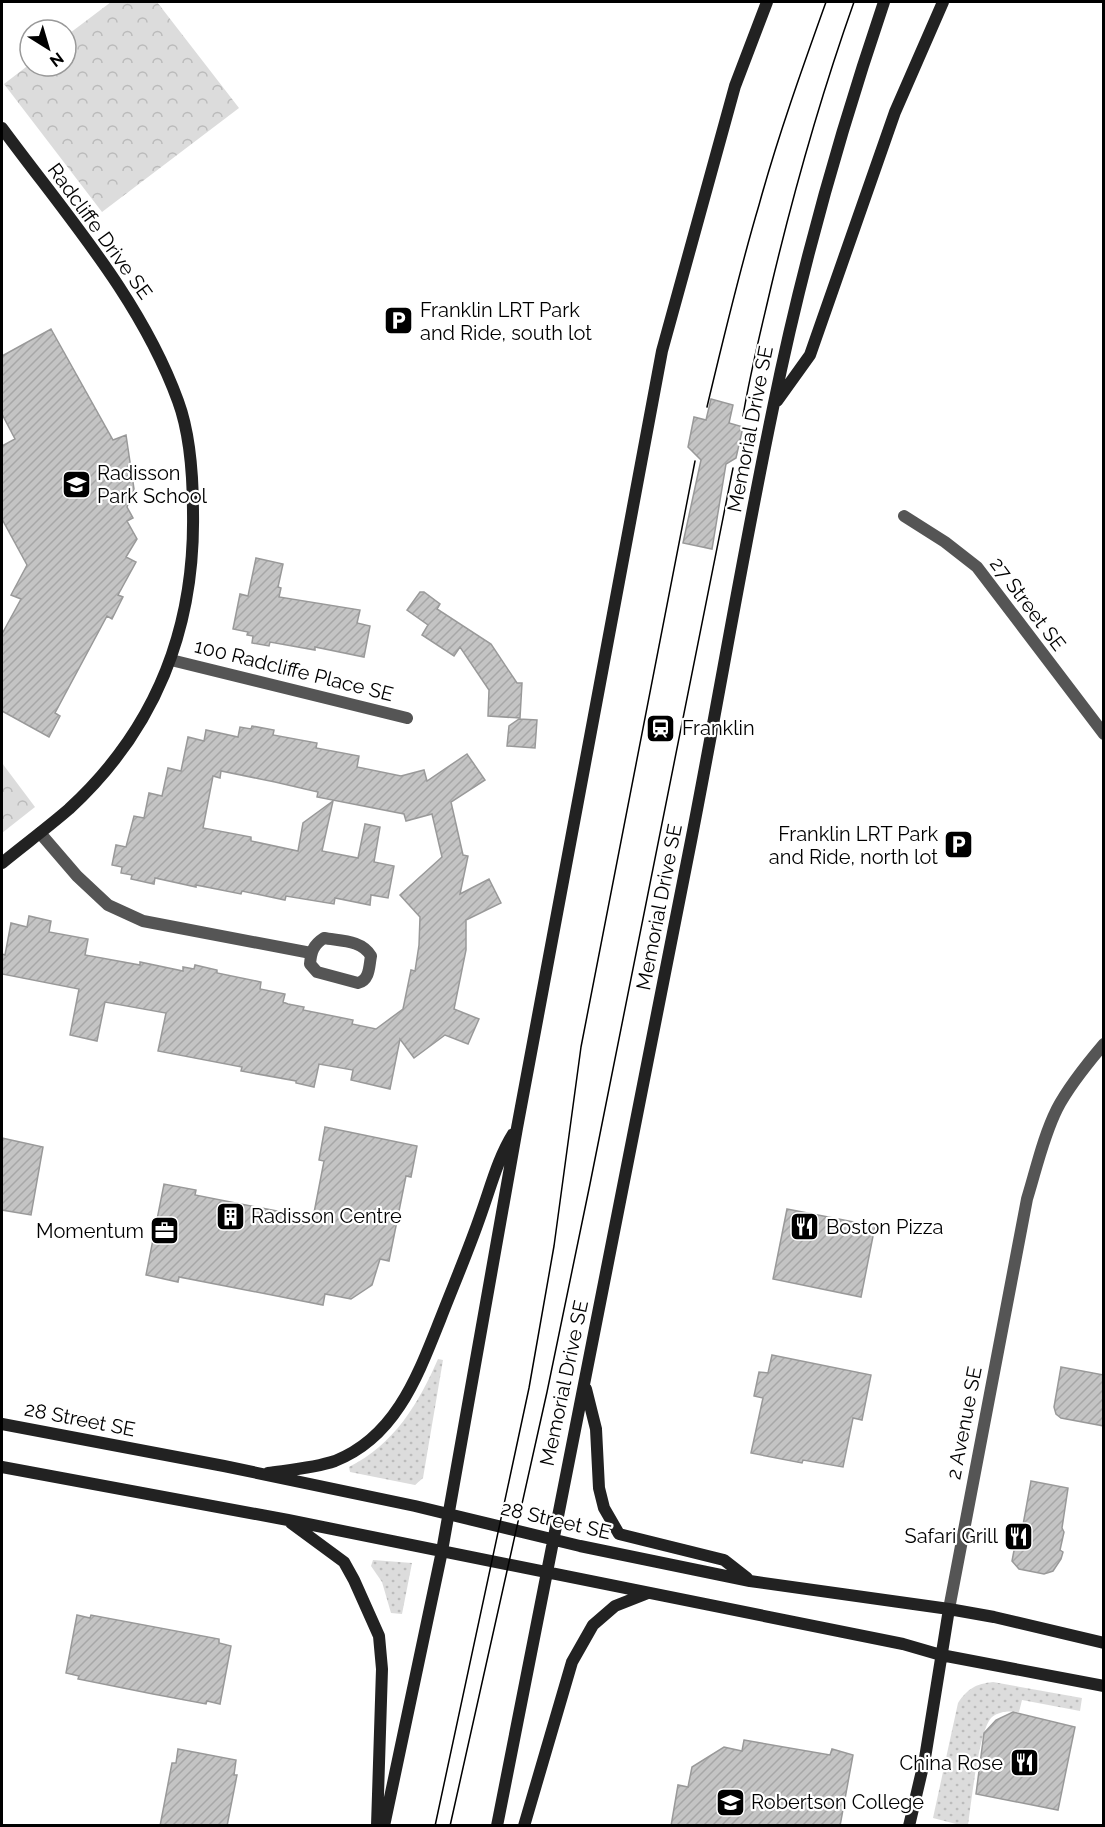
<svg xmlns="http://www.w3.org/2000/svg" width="1105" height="1827" font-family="Raleway,sans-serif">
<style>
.grass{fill:url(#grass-dots)}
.park{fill:url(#park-crowns)}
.building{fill:url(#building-hatch);stroke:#999;stroke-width:1.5}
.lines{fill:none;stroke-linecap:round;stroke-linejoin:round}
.street{stroke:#555;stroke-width:12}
.secondary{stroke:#222;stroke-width:12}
.tram{stroke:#000;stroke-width:1.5}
.labels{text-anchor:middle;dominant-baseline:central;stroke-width:4.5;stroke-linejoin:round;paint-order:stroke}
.street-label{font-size:20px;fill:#000;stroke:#fff}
.poi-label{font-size:20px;fill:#000;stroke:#fff;text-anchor:start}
</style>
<defs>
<pattern id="grass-dots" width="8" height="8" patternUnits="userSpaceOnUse" patternTransform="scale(1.5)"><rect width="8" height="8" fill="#dcdcdc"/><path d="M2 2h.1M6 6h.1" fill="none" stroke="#bbb" stroke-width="1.8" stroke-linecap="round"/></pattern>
<pattern id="park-crowns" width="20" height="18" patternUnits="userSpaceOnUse" patternTransform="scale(1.5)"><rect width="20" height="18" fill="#dcdcdc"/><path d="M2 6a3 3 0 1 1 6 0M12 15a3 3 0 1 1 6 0" fill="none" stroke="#bbb"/></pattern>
<pattern id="building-hatch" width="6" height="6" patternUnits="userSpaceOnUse" patternTransform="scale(1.5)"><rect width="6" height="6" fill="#c4c4c4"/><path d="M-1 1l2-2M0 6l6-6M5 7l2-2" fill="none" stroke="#a7a7a7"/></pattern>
</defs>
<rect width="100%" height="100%" fill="#fff"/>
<path class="grass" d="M438,1359l5,1 -20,118 -8,7 -65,-13 -1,-5c45,-23 69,-62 89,-108z
M373,1560l39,3 -10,51 -11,-1 -9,-31 -11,-16z
M993,1682l89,16 -2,13 -58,-11 -3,12c-10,-1 -19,-1 -27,5 -13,11 -21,88 -24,108h-8l-27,-7 25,-115c10,-15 18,-19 35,-21z"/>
<path class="park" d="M111,2h46l82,106 -137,104 -98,-128 26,-20v2h36v-30z
M2,763l33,44 -33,26z"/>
<path class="building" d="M51,329l62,111 13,-5 8,54 -7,18 6,11 -6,3 10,18 -11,18 10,5 -18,33 5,2 -11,22 -5,-3 -52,97 5,3 -11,21 -47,-26v-77l19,-35 -10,-4 16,-30 -25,-46v-73l13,-7 -13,-25v-58z
M711,399l22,6 -4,18 14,4 -7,31 -10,6 -14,85 -29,-6 18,-83 -13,-13 6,-30 12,3z
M256,558l27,6 -5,23 3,1 -2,9 81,13 -3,13 13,3 -6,31 -49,-10v3l-45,-8 -1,4 -17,-3 1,-7 -6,-1 1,-3 -15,-3 7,-35 8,2z
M420,592h4l16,12 -3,5 54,35 26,39h5l-2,35 -32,-2 1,-26 -29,-43 -6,9 -32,-21 6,-10 -21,-15z
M519,719l18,1 -2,28 -28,-2 2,-20z
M252,726l22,4 -1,5 44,8 -1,5 43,8 -2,11 44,9 23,-6 3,11 40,-27 18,26 -34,22 12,53 5,1 -8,38 29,-15 12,24 -35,17v30l-12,59 25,10 -11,25 -23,-9 -31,23 -14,-19 -10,50 -39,-9 2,-10 -34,-6 -5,23 -18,-4v-2l-55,-10 1,-4 -84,-16 8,-38 -61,-11 -8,39 -27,-6 9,-46 -77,-15v-20l3,1 6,-32 16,4 2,-11 22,5 -2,11 39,7 -3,16 55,10v-3l43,9v-4l11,2 1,-4 22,5v3l44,9 -1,7 25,5 -2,8 5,2 16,3 -1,3 50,10 -1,4 24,5 27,-20 8,-39 4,1 4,-26 1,-28 -20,-22 42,-38 -10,-43 -26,7 -2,-7 -87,-17 1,-5 -43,-10 -54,-11 -1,7 -7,-2 -10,52 48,9v4l47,10 5,-28 30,-22 -11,50 36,7 7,-34 15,3 -6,35 20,4 -6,32 -17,-3 -1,10 -35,-7 -1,6 -48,-8 -1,4 -43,-9 -1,3 -45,-9v2l-41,-9 -1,6 -23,-5 1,-4 -11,-2 1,-6 -10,-2 4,-20 10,2 8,-31 10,2 5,-25 13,3 6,-28 13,3 7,-34 16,4 2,-11 32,7 2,-10 11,2z
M325,1127l92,19 -6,31 -5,-1 -17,85 -9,-2 -8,26 -21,14 -26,-5 -2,11 -144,-28 -1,5 -32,-7 18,-91 32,6 -1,5 118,23 11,-57 -5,-1z
M2,1138l41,9 -12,68 -29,-5z
M787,1209l88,17 -14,71 -88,-18z
M772,1355l99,20 -9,45 -9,-2 -10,49 -40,-7 -1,3 -51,-10 12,-55 -9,-2 5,-24 9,1z
M1061,1367l43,8v51l-43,-8 -5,-4 -2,-7z
M1031,1481l37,7 -6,40 2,4 -4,18 3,2 -2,7 -8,12 -9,3 -25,-5 -7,-8 7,-37 4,1z
M77,1615l13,3 1,-3 128,24v4l12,3 -11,58 -13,-3 -1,3 -53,-10 -75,-15 1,-3 -13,-3z
M1013,1712l62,15 -17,83 -82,-16 8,-61 12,-13z
M744,1740l86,15 2,-6 21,6 -13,71h-169l7,-41 10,2 4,-20 32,-20 18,4z
M178,1749l58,11 -2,15h3l-10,51h-67l12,-63h4z"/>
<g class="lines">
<path class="street" d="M904,516l41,26 32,25 127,167
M171,660l236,58
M40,833l37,43 31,29 35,16 168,32
M324,938c17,3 38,2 47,18 -2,10 -1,24 -13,27l-41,-11 -7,-8c1,-12 3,-19 14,-26z
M949,1609l78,-410c9,-29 16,-62 30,-90 12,-23 30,-45 47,-65"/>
<path class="secondary" d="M2,128c64,87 139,171 176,273 13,35 15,76 15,112 2,116 -38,217 -124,296 -22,19 -45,36 -67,54
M777,401l33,-46 85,-243 48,-110
M586,1389l10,40 3,59 5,20 15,26 105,26 23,18
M2,1424l222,42 191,40 165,40 170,35 199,28 45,8 110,26
M2,1467l286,53 615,124 38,11 163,31
M268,1473c21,-3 46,-5 67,-12 61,-24 83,-86 105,-141 14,-36 29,-71 41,-106 10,-28 17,-56 32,-80
M291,1523l53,39 10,18 25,56 3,33 -5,157
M384,1826l58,-275 75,-423 145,-777 73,-265 32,-84
M497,1826c63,-329 131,-656 194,-985 28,-144 52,-289 82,-433 28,-138 66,-273 111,-406
M524,1826l48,-164 21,-37 22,-19 33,-13
M909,1826l16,-68 24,-149"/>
<path class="tram" d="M707,407c16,-67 32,-135 52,-202 19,-69 43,-136 67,-203
M743,416c7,-43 18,-86 28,-129 23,-97 50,-192 83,-285
M435,1826l94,-438 25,-142 27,-199 114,-586
M450,1826l97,-434 43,-208 143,-716"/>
</g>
<defs>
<symbol id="parking-square" viewBox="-11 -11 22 22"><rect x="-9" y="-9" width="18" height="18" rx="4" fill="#000" stroke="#fff"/><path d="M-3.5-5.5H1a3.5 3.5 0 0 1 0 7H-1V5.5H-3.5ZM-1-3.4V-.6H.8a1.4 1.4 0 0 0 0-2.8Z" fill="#fff"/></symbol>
<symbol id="school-square" viewBox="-11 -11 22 22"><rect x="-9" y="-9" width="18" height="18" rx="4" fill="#000" stroke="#fff"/><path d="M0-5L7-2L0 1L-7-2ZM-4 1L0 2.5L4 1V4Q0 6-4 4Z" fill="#fff"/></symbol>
<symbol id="station-square" viewBox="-11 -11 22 22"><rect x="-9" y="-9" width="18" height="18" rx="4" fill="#000" stroke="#fff"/><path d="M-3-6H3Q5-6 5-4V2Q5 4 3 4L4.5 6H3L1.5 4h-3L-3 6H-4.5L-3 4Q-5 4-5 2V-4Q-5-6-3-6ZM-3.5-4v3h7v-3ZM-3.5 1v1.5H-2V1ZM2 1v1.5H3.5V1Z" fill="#fff"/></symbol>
<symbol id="building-square" viewBox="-11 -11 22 22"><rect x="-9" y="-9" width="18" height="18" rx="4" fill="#000" stroke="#fff"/><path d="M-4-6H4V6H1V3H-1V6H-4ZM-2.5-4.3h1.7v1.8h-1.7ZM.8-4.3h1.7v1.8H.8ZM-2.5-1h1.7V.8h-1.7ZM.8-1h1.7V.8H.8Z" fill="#fff"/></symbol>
<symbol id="restaurant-square" viewBox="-11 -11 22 22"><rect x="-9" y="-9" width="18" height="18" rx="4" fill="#000" stroke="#fff"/><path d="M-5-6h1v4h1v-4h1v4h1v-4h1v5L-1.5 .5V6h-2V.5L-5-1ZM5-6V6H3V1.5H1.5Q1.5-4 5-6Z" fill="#fff"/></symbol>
<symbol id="office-square" viewBox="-11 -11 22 22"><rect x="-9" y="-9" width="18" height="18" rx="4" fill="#000" stroke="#fff"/><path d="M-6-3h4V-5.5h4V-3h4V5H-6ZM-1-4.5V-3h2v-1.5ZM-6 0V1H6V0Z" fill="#fff"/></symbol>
<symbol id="university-square" viewBox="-11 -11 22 22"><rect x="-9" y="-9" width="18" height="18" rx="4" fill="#000" stroke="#fff"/><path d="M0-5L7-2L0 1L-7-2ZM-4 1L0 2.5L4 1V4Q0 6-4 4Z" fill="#fff"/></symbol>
</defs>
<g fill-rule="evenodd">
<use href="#parking-square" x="382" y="304" width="33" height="33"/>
<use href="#school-square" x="60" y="468" width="33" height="33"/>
<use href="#station-square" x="644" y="712" width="33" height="33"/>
<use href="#parking-square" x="942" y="828" width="33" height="33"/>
<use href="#building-square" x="214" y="1200" width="33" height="33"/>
<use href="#restaurant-square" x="788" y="1210" width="33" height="33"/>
<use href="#office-square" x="148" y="1214" width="33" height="33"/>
<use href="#restaurant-square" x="1002" y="1520" width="33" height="33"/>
<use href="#restaurant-square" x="1008" y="1746" width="33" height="33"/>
<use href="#university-square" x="714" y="1786" width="33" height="33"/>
</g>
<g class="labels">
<g class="street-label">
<text transform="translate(100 231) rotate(54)">Radcliffe Drive SE</text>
<text transform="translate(750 429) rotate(-79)">Memorial Drive SE</text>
<text transform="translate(1028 604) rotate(53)">27 Street SE</text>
<text transform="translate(294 670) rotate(14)">100 Radcliffe Place SE</text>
<text transform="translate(659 907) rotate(-79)">Memorial Drive SE</text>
<text transform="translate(564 1383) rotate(-78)">Memorial Drive SE</text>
<text transform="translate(80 1419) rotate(11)">28 Street SE</text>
<text transform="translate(964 1423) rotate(-79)">2 Avenue SE</text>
<text transform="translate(556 1520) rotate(13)">28 Street SE</text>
</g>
<g class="poi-label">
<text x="420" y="310">Franklin LRT Park<tspan x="420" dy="23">and Ride, south lot</tspan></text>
<text x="97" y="473">Radisson<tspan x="97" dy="23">Park School</tspan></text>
<text x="682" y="728">Franklin</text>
<text x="938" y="834" text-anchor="end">Franklin LRT Park<tspan x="938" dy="23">and Ride, north lot</tspan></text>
<text x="251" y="1216">Radisson Centre</text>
<text x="826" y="1227">Boston Pizza</text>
<text x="144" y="1231" text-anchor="end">Momentum</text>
<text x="998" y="1536" text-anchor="end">Safari Grill</text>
<text x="1003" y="1763" text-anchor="end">China Rose</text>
<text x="751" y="1802">Robertson College</text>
</g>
</g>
<rect width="1105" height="1827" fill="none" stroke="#000000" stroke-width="6"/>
<g transform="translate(48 48) rotate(143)"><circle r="28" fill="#ffffff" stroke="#999999" stroke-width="1.5"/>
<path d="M0-4.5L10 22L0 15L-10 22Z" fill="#000000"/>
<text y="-9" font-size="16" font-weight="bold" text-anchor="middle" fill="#000000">N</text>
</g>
</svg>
